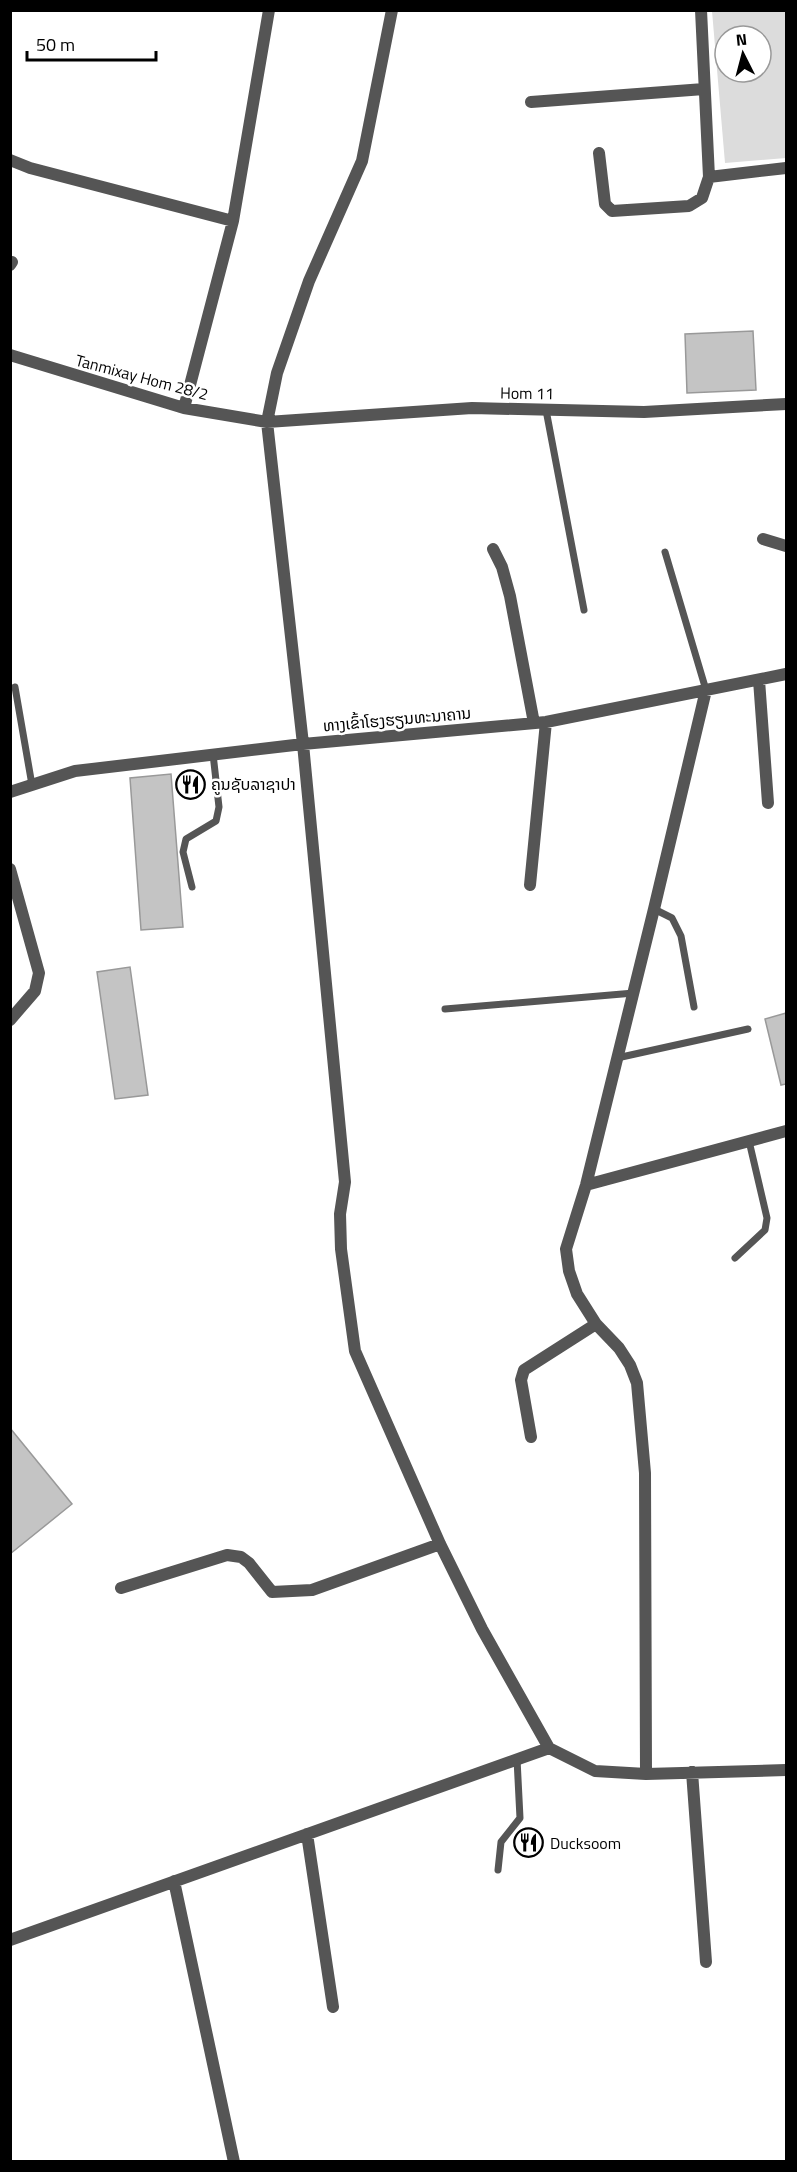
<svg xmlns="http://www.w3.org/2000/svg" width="797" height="2172" font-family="'Titillium Web','Noto Sans Lao',sans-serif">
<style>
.green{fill:#dcdcdc;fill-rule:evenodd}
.building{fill:#c4c4c4;stroke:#999;stroke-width:1.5}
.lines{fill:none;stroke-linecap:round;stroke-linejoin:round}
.service{stroke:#555;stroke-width:7}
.minor{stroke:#555;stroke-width:12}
.labels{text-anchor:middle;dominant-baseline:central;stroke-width:5;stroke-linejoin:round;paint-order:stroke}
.street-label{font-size:16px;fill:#000;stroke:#fff}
.poi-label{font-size:16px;fill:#000;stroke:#fff;text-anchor:start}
</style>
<rect width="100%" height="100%" fill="#fff"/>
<path class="green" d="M712,11h74v147l-61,5zM725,36h36v36h-36z"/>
<path class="building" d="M753,331l3,59 -69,3 -2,-59z
M171,774l12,153 -42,3 -11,-152z
M130,967l18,128 -33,4 -18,-127z
M786,1013v71l-5,1 -16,-66z
M10,1428l62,76 -62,50z"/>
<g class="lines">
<path class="service" d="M546,410l38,200
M665,552l41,138
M15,687l17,98
M192,887l-9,-35 3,-13 30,-18 3,-14 -6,-53
M654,909l18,9 9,18 13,71
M445,1009l189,-16
M617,1058l131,-29
M735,1258l30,-28 2,-12 -18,-77
M498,1870l3,-28 19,-24 -3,-59"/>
<path class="minor" d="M392,10l-30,151 -53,120 -32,92 -10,49 36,322 42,438 -5,32 1,35 14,102 85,193 42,85 67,119
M701,10l8,167 77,-9
M531,102l173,-13
M599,153l6,51 7,7 77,-5 13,-8 7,-21
M10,160l20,8 203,53
M10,265l2,-3
M10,355l174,53 83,14 205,-14 172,4 142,-8
M184,408l49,-187 36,-211
M763,539l23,7
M493,549l9,18 8,29 24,127
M759,680l9,123
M10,792l65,-21 228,-27 243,-22 240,-48
M10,869l29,104 -4,18 -25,29
M530,885l16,-163
M586,1185l200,-54
M531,1437l-10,-57 3,-10 72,-46
M121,1588l106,-33 14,2 8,6 23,29 40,-2 128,-46
M692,1772l14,190
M646,1774l-1,-301 -8,-90 -7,-18 -11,-17 -23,-24 -19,-30 -8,-23 -3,-22 20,-64 68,-276 52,-219
M307,1834l26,173
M174,1881l60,281
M10,1940l539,-192 46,23 51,3 140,-4"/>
</g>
<defs>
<symbol id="restaurant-ring" viewBox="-11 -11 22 22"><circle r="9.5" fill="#fff" stroke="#000" stroke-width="1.5"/><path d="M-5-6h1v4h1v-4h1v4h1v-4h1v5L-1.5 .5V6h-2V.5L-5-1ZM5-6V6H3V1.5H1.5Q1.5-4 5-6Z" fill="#000"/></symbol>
</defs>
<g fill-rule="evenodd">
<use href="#restaurant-ring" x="174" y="768" width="33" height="33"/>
<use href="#restaurant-ring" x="512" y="1826" width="33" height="33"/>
</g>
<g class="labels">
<g class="street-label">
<text transform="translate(142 377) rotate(15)">Tanmixay Hom 28/2</text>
<text transform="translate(527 393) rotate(1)">Hom 11</text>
<text transform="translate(397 719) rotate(-5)">ທາງເຂົ້າໂຮງຮຽນທະນາຄານ</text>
</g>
<g class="poi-label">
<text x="211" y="784">ຄູນຊັບລາຊາປາ</text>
<text x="550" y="1843">Ducksoom</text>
</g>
</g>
<rect width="797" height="2172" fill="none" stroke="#000000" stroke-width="24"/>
<g transform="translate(743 54) rotate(354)"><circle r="28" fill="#ffffff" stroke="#999999" stroke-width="1.5"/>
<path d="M0-4.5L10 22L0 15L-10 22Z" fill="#000000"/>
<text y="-9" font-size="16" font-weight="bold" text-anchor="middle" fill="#000000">N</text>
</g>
<path d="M27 51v9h129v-9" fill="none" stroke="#000000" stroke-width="3"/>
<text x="36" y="51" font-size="18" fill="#000000" stroke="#ffffff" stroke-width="4.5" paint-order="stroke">50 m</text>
</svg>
